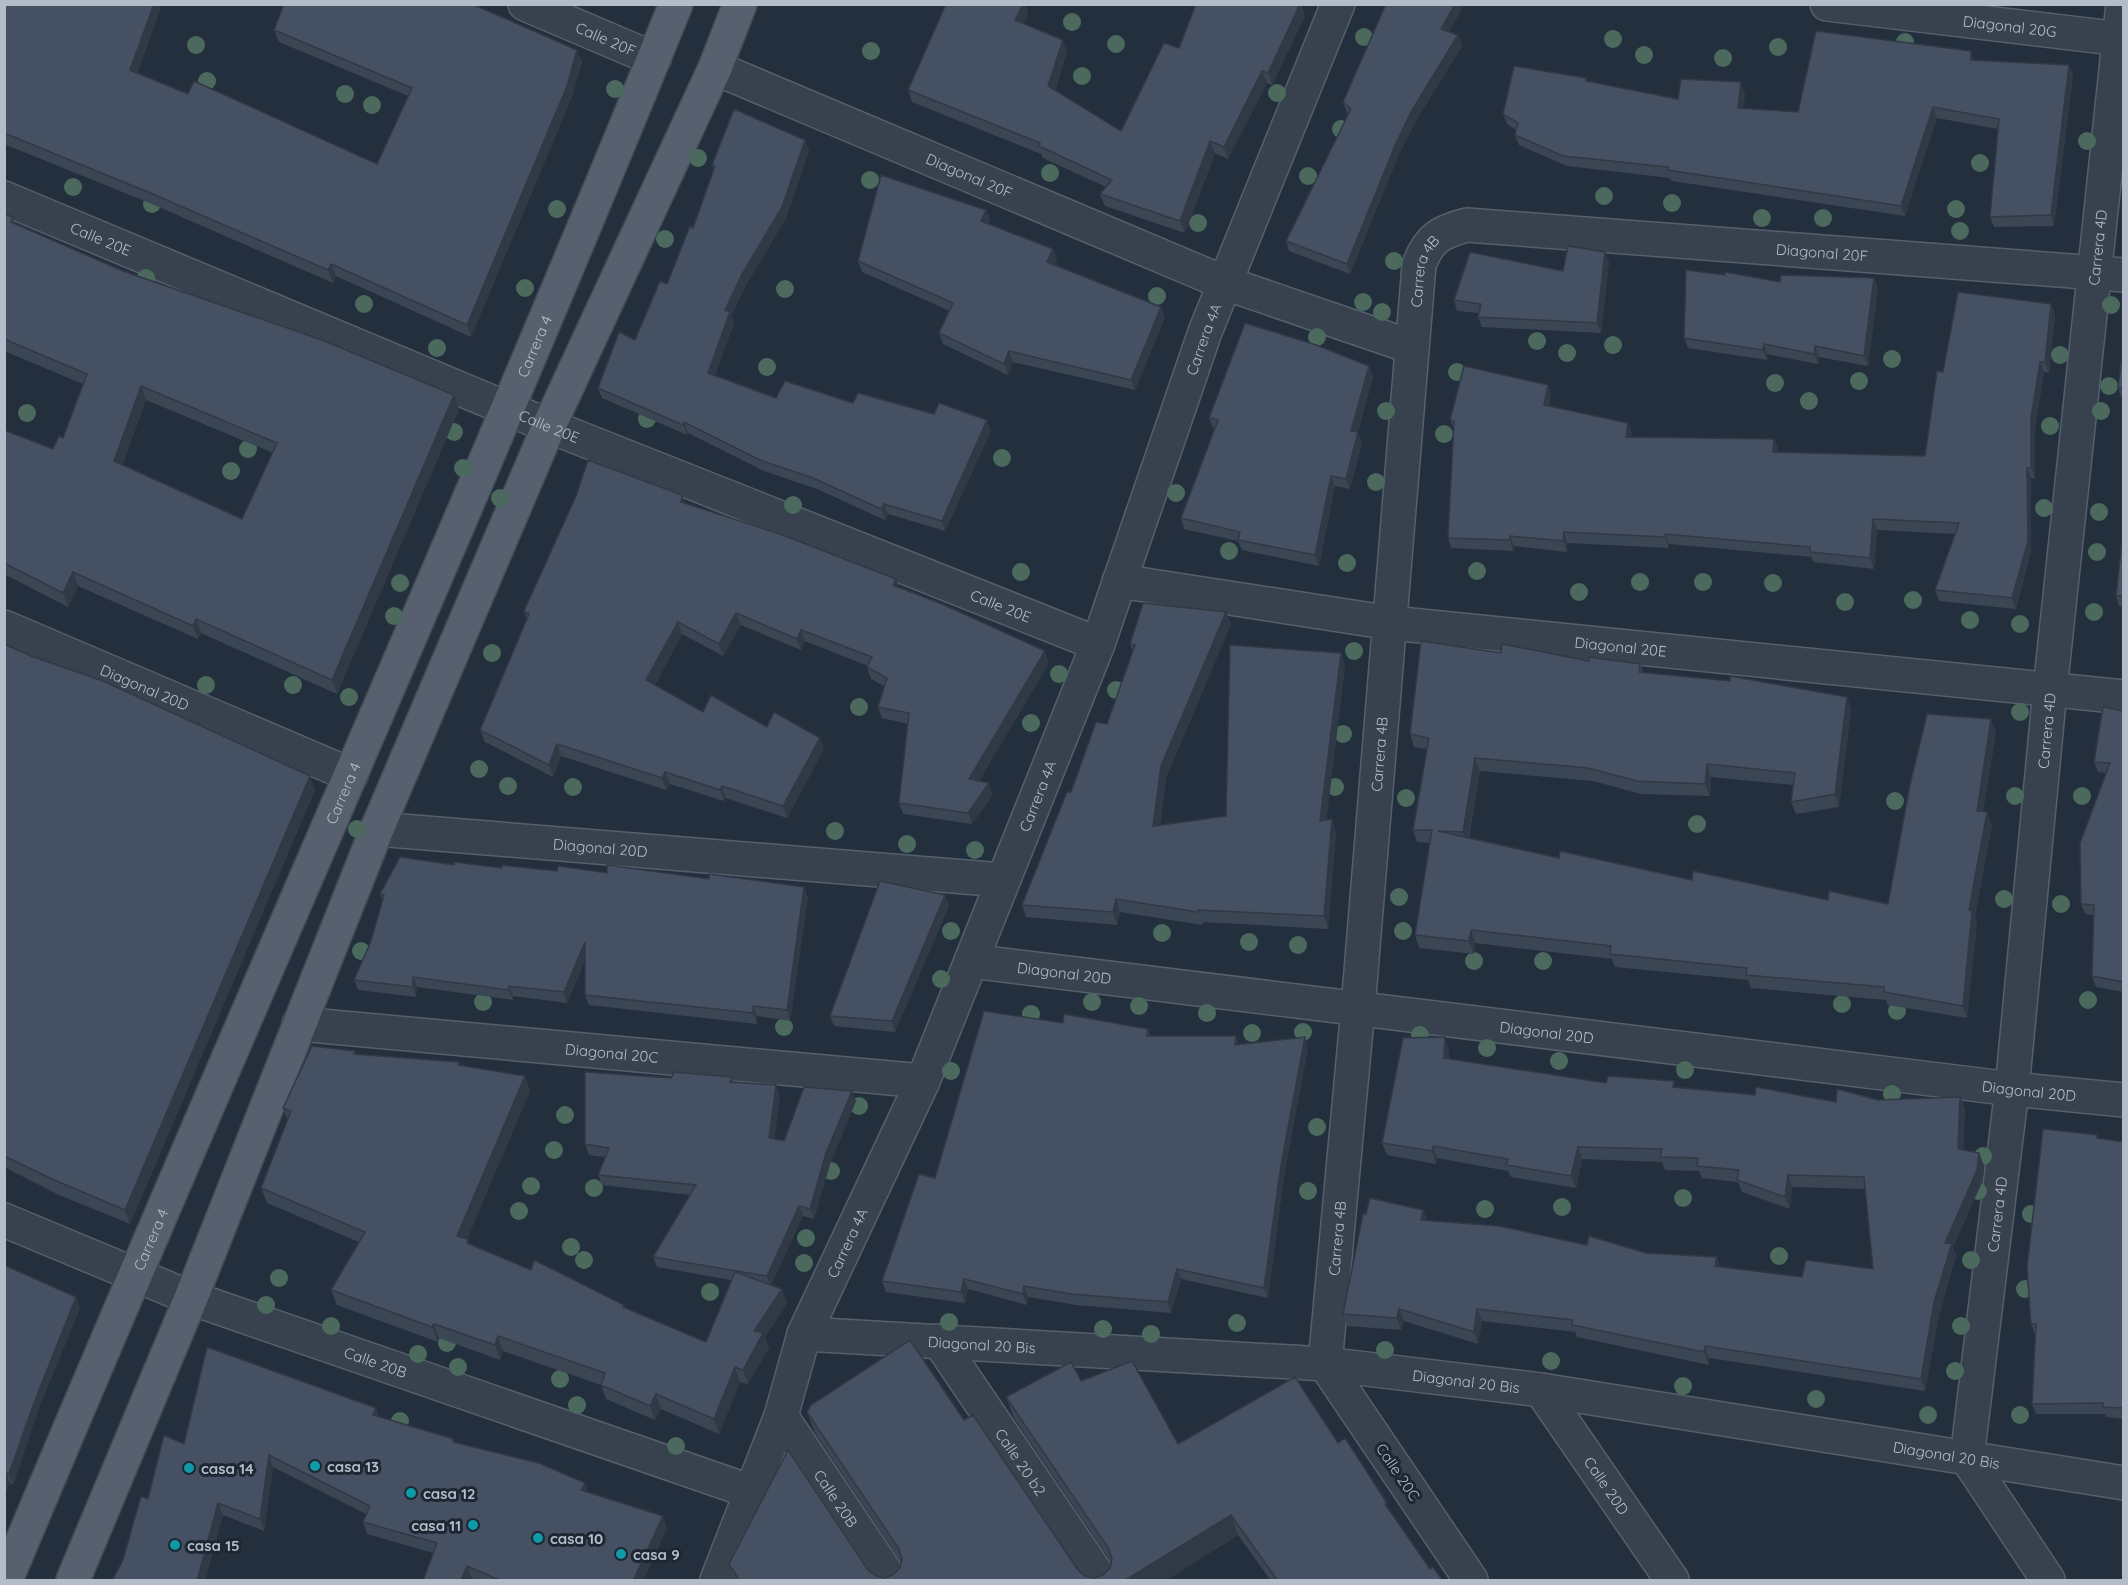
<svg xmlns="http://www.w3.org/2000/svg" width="2128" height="1585" font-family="Quicksand,sans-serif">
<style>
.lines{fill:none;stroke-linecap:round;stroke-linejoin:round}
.minor-casing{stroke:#565f6c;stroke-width:36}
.major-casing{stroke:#414a57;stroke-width:36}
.minor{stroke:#38414e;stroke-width:33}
.major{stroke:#56606e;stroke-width:33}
.tree{fill:#4b6a5d}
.wall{fill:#3b4654;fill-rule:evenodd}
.shaded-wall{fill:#303945}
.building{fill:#455162;stroke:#303945;stroke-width:1.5;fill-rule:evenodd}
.culture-dot{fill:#0f9aa8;stroke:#1d2633;stroke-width:2}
.labels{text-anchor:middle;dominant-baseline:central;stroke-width:6;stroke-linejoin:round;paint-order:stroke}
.street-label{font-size:15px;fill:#b4bcc9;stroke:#1d2633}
.poi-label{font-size:15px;font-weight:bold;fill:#b4bcc9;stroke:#1d2633;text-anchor:start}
</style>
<rect width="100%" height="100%" fill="#242f3e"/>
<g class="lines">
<defs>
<g id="minor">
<path id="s1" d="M525,4l129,55"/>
<path id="s2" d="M1827,4l294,35"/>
<path id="s3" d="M715,68l510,215 187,64"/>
<path id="s4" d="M4,198l545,228 549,218"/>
<path id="s5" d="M1119,581l272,42 733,74"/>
<path id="s6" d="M4,627l347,148"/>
<path id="s7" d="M377,829l625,51"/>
<path id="s8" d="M971,961l1041,128 112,11"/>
<path id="s9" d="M299,1024l624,57"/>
<path id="s10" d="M4,1220l187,78 561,194"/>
<path id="s11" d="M804,1334l521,30 216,26 583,93"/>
<path id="s12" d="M939,1341l162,239"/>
<path id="s13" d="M1541,1390l131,190"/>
<path id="s14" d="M781,1416l110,164"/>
<path id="s15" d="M717,1580l64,-164 23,-82 119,-253 175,-437 107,-312 133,-328"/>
<path id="s16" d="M1471,1580l-146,-216 33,-356 61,-743c10,-27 21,-33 48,-40l657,50"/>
<path id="s17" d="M2048,1580l-81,-122 45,-369 38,-399 73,-686"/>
</g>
<g id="major">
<path id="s18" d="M6,1580c220,-527 455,-1047 670,-1576"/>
<path d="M73,1580l118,-282 186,-469 172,-403 166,-358 25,-64"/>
</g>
</defs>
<use href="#minor" class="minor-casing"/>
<use href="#major" class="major-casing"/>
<use href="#minor" class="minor"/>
<use href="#major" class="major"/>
</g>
<g class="tree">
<circle cx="1072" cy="22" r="9"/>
<circle cx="1364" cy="37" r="9"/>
<circle cx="1613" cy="39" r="9"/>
<circle cx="1905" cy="42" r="9"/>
<circle cx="1116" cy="44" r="9"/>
<circle cx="196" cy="45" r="9"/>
<circle cx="1778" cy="47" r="9"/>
<circle cx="871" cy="51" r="9"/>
<circle cx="1644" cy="55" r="9"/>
<circle cx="1723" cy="58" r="9"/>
<circle cx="1082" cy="76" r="9"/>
<circle cx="207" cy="81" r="9"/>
<circle cx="615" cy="89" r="9"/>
<circle cx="1277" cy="93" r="9"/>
<circle cx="345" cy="94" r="9"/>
<circle cx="372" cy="105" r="9"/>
<circle cx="1341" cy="129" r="9"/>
<circle cx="2087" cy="141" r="9"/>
<circle cx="698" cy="158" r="9"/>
<circle cx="1980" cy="163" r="9"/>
<circle cx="1050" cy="173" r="9"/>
<circle cx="1308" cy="176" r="9"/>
<circle cx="870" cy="180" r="9"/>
<circle cx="73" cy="187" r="9"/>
<circle cx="1604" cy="196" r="9"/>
<circle cx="1672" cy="203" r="9"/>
<circle cx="152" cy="204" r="9"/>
<circle cx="557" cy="209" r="9"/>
<circle cx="1956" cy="209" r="9"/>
<circle cx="1762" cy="218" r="9"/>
<circle cx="1823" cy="218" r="9"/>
<circle cx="1198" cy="223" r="9"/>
<circle cx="1960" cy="231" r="9"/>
<circle cx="665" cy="239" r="9"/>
<circle cx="1394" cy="261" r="9"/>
<circle cx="146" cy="278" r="9"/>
<circle cx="525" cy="288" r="9"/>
<circle cx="785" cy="289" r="9"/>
<circle cx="1157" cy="296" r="9"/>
<circle cx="1363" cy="302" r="9"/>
<circle cx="364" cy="304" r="9"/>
<circle cx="2111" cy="305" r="9"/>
<circle cx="1382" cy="312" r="9"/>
<circle cx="1317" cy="337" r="9"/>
<circle cx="1537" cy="341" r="9"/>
<circle cx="1613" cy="345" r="9"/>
<circle cx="437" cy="348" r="9"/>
<circle cx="1567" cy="353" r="9"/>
<circle cx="2060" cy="355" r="9"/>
<circle cx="1892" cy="359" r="9"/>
<circle cx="767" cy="367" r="9"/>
<circle cx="1457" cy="372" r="9"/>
<circle cx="1859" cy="381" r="9"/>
<circle cx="1775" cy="383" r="9"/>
<circle cx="2109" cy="386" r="9"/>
<circle cx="1809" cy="401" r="9"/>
<circle cx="1386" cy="411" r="9"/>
<circle cx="2101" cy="411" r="9"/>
<circle cx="27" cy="413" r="9"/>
<circle cx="647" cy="419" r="9"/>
<circle cx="2050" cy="426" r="9"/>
<circle cx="454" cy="432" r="9"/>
<circle cx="1444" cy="434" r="9"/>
<circle cx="248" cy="449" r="9"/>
<circle cx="1002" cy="458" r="9"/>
<circle cx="463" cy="468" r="9"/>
<circle cx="231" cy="471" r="9"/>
<circle cx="1376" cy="482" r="9"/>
<circle cx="1176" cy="493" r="9"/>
<circle cx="500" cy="498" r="9"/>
<circle cx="793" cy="505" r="9"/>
<circle cx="2044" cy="508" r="9"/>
<circle cx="2099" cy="512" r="9"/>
<circle cx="1229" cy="551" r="9"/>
<circle cx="2097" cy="552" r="9"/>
<circle cx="1347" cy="563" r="9"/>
<circle cx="1477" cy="571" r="9"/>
<circle cx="1021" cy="572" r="9"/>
<circle cx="1640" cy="582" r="9"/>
<circle cx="1703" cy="582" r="9"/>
<circle cx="400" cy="583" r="9"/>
<circle cx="1773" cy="583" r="9"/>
<circle cx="1579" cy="592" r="9"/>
<circle cx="1913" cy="600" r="9"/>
<circle cx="1845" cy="602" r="9"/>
<circle cx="2094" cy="612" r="9"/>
<circle cx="394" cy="616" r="9"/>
<circle cx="1970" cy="620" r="9"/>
<circle cx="2020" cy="624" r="9"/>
<circle cx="1354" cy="651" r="9"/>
<circle cx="492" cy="653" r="9"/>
<circle cx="1059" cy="674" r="9"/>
<circle cx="206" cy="685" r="9"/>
<circle cx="293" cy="685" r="9"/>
<circle cx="1116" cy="690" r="9"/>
<circle cx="349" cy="697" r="9"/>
<circle cx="859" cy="707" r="9"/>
<circle cx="2020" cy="712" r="9"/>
<circle cx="1031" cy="723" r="9"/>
<circle cx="1343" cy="734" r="9"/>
<circle cx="479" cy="769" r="9"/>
<circle cx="508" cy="786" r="9"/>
<circle cx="573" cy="787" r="9"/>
<circle cx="1335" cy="787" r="9"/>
<circle cx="2015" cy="796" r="9"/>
<circle cx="2082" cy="796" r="9"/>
<circle cx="1406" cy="798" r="9"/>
<circle cx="1895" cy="801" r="9"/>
<circle cx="1697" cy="824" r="9"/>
<circle cx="357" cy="829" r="9"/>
<circle cx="835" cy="831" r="9"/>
<circle cx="907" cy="844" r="9"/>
<circle cx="975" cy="850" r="9"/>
<circle cx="1399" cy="897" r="9"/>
<circle cx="2004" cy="899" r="9"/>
<circle cx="2061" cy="904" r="9"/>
<circle cx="951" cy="931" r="9"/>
<circle cx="1403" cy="931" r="9"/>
<circle cx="1162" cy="933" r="9"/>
<circle cx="1249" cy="942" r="9"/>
<circle cx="1298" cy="945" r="9"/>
<circle cx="361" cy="951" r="9"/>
<circle cx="1474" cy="961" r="9"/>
<circle cx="1543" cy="961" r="9"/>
<circle cx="941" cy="979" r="9"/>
<circle cx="2088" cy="1000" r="9"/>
<circle cx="483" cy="1002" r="9"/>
<circle cx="1092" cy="1002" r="9"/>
<circle cx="1842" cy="1004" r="9"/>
<circle cx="1139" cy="1006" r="9"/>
<circle cx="1897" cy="1011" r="9"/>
<circle cx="1207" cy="1013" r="9"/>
<circle cx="1031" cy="1014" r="9"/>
<circle cx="784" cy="1027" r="9"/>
<circle cx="1303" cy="1032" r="9"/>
<circle cx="1252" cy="1033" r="9"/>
<circle cx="1420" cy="1035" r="9"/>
<circle cx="1487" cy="1048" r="9"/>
<circle cx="1559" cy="1061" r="9"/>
<circle cx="1685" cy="1070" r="9"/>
<circle cx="951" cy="1071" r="9"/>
<circle cx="1892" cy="1094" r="9"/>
<circle cx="859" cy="1106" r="9"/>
<circle cx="565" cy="1115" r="9"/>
<circle cx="1317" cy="1127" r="9"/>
<circle cx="554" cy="1150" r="9"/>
<circle cx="1983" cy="1156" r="9"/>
<circle cx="831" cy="1171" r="9"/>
<circle cx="531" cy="1186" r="9"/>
<circle cx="594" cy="1188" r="9"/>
<circle cx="1308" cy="1191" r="9"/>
<circle cx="1978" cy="1191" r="9"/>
<circle cx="1683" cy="1198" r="9"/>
<circle cx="1562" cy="1207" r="9"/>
<circle cx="1485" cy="1209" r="9"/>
<circle cx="519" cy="1211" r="9"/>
<circle cx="2031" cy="1214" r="9"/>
<circle cx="806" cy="1238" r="9"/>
<circle cx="571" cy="1247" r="9"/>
<circle cx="1779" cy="1256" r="9"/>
<circle cx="584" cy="1260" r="9"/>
<circle cx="1971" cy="1260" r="9"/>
<circle cx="804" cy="1263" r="9"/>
<circle cx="279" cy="1278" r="9"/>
<circle cx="2025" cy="1289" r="9"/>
<circle cx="710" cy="1292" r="9"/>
<circle cx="266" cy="1305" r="9"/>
<circle cx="949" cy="1322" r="9"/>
<circle cx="1237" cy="1323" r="9"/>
<circle cx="331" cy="1326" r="9"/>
<circle cx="1961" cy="1326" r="9"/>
<circle cx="1103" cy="1329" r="9"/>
<circle cx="1151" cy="1334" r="9"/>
<circle cx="447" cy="1343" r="9"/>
<circle cx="1385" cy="1350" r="9"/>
<circle cx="418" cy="1354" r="9"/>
<circle cx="1551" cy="1361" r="9"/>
<circle cx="458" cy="1367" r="9"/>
<circle cx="1955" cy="1371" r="9"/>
<circle cx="560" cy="1379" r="9"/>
<circle cx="1683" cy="1386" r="9"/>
<circle cx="1816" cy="1399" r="9"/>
<circle cx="577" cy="1405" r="9"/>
<circle cx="1928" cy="1415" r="9"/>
<circle cx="2020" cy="1415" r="9"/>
<circle cx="400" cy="1421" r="9"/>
<circle cx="676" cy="1446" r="9"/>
</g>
<path class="wall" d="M4,4h158l-25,70 51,20 189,70 31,-68 -129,-54 -5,-12 303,20 5,12 -11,37 -100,238 -135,-61 -3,7 -181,-79 -148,-60z
M946,4h79l3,10 -5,10 44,28 -12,38 66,41 58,-83 122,-44 4,12 -33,69 -5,-2 -39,76 -13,-6 -30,80 -80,-27 -5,-12 6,-7 -63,-29 -2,-4 -129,-52 -4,-12z
M1384,4h80l-15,28 9,3 4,11 -46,75 -17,33 -49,120 -61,-23 -3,-10 62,-127 -1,-1 -4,-11 42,-95z
M1975,61l94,4 4,11 -19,150 -60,1 -4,-10 8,-88 -61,-11 -32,98 -233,-35 -2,-3 -103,-12 -48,-21 -4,-10 1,-5 -9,-6 -4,-10 84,-33 91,18 67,-6 -2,15 55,4z
M805,140l4,11 -23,67 -40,67 -15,31 3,7 -19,52 61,23 77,5 138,28 -46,100 -57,-17 -3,6 -68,-31 -53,-18 -76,-38 -1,2 -85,-37 -4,-10 37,-48 32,-56 26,-56 21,-58 -2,-5z
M986,210l4,10 -2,4 65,25 4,10 -2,5 110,53 -30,73 -122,-28 -5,13 -65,-31 -4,-11 11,-22 -88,-39 -4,-11z
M4,214l9,3 2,7 108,47 331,124 5,14 -122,285 -136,-61 -3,6 -120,-53 -10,21 -64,-33v-144l49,19 10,-11 20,-54 -79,-33zM146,400l127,53 -31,66 -120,-54z
M1609,262l-8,71 -119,-6 -4,-10 1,-4 -22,-2 -3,-11z
M1874,278l4,11 -10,77 -49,-9 -1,7 -51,-10v6l-79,-12 -4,-10 96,-56z
M2051,304l4,11 -6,58 -5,-1 -9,56v51l-4,-1v73l-15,58 -77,-8 -4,-11 20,-56 -78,-4 -3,39 -61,-7 -1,-5 -143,-13v4l-102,-5v9l-53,-6 -1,5 -62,-3 -3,-10 6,-108 -4,-10 98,-35 3,10 -2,11 83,27 -1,4 143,2 4,10v3l147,4 18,-84z
M2124,340v59h-2l-4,-11z
M1369,366l4,11 -15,55 4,11 -12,46 -15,-3 -16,80 -77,-16 -4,-9 -54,-12 -3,-11 34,-89 -2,-1 -4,-10z
M576,496l109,7 211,76 3,9 150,75 -70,118 14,14 -21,29 -69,-10 -4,-11 9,-79 -26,-6 -4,-11 6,-21 -13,-7 -4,-12 1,-1 -63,-25 -4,9 -60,-25 -18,31 -41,-22 -27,51 48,27 64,15 57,22 -37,69 -61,-20 -2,3 -54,-17 -4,6 -105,-34 -8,21 -68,-35 -5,-12 47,-110 -3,-9z
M2124,524v83l-5,-1 -3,-10z
M1231,624l-65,154 -6,48 66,-10 119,-151 -19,155 10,12 -8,97 -125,-7v3l-83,-13 -3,13 -91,-8 -4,-12 49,-113 36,-68 26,-72 -3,-8z
M4,644l311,146 -185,434 -73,-30 -53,-27z
M1589,661l51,3 3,8 204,25 4,13 -12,97 -43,7 -5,-12 2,-17 -82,-8 -1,19 -69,-2 -48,-13 -113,-10 -11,67 90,20 133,22 136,20 60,4 108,-172 -13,79 9,14 -17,91 2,7 -10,95 -79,-13 -2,-5 -135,-12 -3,-8 -133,-13 -3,-8 -137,-16 -1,11 -55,-6 -4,-13 15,-92 -13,-1 -4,-12 14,-81 -13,-2 -4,-13z
M2124,711v281l-28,-5 -4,-11 2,-61 -9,-1 -4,-10 25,-131 -8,-1 -4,-10z
M454,865l103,6 50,2 201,24 -18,124 -33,-5v8l-168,-19 -4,-10v-34l-18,42 -54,-7v4l-96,-13 -1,10 -58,-7 -4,-10 17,-39 12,-41 -3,-6z
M945,895l4,11 -54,126 -61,-6 -4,-10z
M1063,1023l85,6 2,7 89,9 69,3 -24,128 -16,122 -87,-19 -10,34 -95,-8 -48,-8 -1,8 -59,-16 -3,14 -79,-11 -4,-11 53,-103z
M1449,1050v9l157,24 71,4 159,15 124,-5 5,12 -2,41 16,3 5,13 -2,16 -29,65 3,9 -17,59 -14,76 -216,-33v7l-132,-28 -2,-5 -93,-11 -4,23 -74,-23 -3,9 -54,-4 -4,-12 23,-100 57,-4 4,11 219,32 74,14 82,10 71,-8 -8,-80 -73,-2 -2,22 -48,-17 -4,-10 -36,-4 -3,-7 -34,-1 -3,-8 -80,-3 -6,29 -65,-11 -3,-6 -71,-13 -1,6 -49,-9 -5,-12z
M355,1051l1,3 103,8 1,3 65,11 5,15 -63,148 3,5 61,26 93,35 1,3 81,34 25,-62 -74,-13 -4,-10 37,-62 -88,-10 -4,-10 7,-18 -16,-2 -4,-11 86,-66 61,-1 2,5 46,14 -6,43 10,2 72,-40 -26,63 -16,55 -11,-3 -32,69 11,4 5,15 -22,33 4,11 -21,36 -8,-2 -21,52 -58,-25 -6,11 -49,-21 -5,-14 -98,-34 -3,9 -61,-22 -1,4 -101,-37 -6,-15 28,-48 -92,-39 -6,-15 27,-67 -5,-13z
M2097,1135l2,4 25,3v277l-18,-2 -1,-3h-69l-4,-10 4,-69h-1l-4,-11z
M4,1265l76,43 -43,105 -24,72 -3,-2 -6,13z
M1081,1381l97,63 160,-1 52,68 40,58 13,12h-172l-33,-46 -73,46h-430l-6,-17 139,6 8,6 9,2 9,-4 6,-6 1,-6 -86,-129 -8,-21 157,8 114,150 7,6 9,2 9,-3 7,-7 1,-6 -97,-144 -8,-21z
M379,1417l77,25 132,50 79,36 -24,53h-165l-6,-3 -2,3h-47l10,-28 -66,-19 -4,-12 3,-8 -93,-47 -9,64 -41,-16 -18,66h-93l11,-21 25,-61z"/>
<path class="shaded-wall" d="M154,4h8l-28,79 -4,-13z
M1023,4h2l3,10 -9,18 -4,-12z
M1301,4l4,12 -33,69 -4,-12z
M1455,4h9l-19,36 -4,-11z
M1458,35l4,11 -46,75 -17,33 -49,120 -3,-10 49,-121 16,-33z
M1063,40l4,12 -14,46 -5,-12z
M577,50l5,12 -11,37 -100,238 -4,-12z
M1971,51l4,11 -4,-2z
M2069,65l4,11 -19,150 -3,-11z
M1262,71l5,12 -39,76 -4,-12z
M1741,82l4,11 -3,26 -4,-11z
M1933,107l4,11 -32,98 -4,-10z
M805,140l4,11 -23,67 -40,67 -15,31 3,7 -22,61 -4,-11 17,-63z
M1210,141l5,12 -30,80 -5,-12z
M986,210l4,10 -5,11 -4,-10z
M1053,249l4,10 -6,13 -4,-10z
M1605,252l4,10 -8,71 -4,-10z
M331,264l5,12 -3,7 -5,-13z
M1874,278l4,11 -10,77 -4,-10z
M2051,304l4,11 -6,58 -4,-11z
M1161,307l4,10 -30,73 -4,-10z
M1764,344l3,10v6l-4,-10z
M1815,346l4,11 -1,7 -4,-10z
M1009,351l4,11 -5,13 -4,-11z
M2040,362l4,10 -9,56v51l-4,-11v-50z
M1369,366l4,11 -18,65 -4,-11z
M1548,385l3,10 -4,20 -3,-10z
M141,386l5,14 -27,75 -5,-14z
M454,395l5,14 -122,285 -5,-14z
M987,420l4,11 -46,100 -3,-10z
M684,422l4,11 -1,2 -4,-10z
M1628,423l4,10 -2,15 -4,-11z
M1358,432l4,11 -12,46 -4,-10z
M1774,439l4,10 -1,14 -4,-11z
M2027,468l4,10v73l-15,58 -4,-11z
M1331,476l4,10 -16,80 -4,-11z
M682,495l4,11 -5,-4z
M884,504l4,10 -3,6 -4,-11z
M1873,519l4,11 -3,39 -4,-11z
M1564,532l3,11v9l-4,-11z
M1665,534l4,10v4l-4,-11z
M1510,536l4,10 -1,5 -3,-11z
M73,572l5,14 -10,21 -5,-14z
M896,579l4,12 -7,-6z
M1226,612l5,12 -65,154 -8,61 -5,-13 8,-60z
M736,613l5,12 -18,31 -4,-12z
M196,619l5,14 -3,6 -5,-13z
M678,622l4,12 -31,58 -5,-12z
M801,630l4,11 -4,9 -4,-11z
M1045,651l4,12 -76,128 -4,-12z
M1341,653l4,12 -20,169 -5,-13z
M1847,697l4,13 -12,97 -4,-13z
M1991,719l5,13 -15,91 -4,-12z
M820,738l4,11 -37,69 -4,-12z
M557,744l4,12 -8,21 -4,-12z
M1475,758l5,13 -13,73 -4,-12z
M1707,764l4,13 -1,19 -5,-12z
M665,772l5,12 -4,6 -4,-12z
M310,776l5,14 -185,434 -5,-14z
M989,783l4,12 -21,29 -4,-11z
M722,786l4,12 -2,3 -4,-11z
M1987,812l5,13 -17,91 2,7 -10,95 -4,-12 6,-96z
M1332,819l4,13 -8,97 -4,-13z
M804,887l4,10 -18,124 -3,-11z
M945,895l4,11 -54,126 -3,-11z
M1116,899l4,13 -3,13 -4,-13z
M1471,930l4,13 -1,11 -5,-13z
M585,942l4,10 -22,51 -3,-11z
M413,977l4,10 -1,10 -3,-10z
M509,986l4,10v4l-4,-10z
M753,1006l4,10v8l-4,-11z
M1236,1036l4,11 -5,-2z
M1305,1037l3,11 -24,128 -16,122 -4,-10 17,-123z
M1445,1037l4,13 -1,20 -4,-12z
M525,1076l5,15 -68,160 -5,-15z
M776,1085l4,11 -7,52 -4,-10z
M852,1091l4,10 -26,63 -16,55 -4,-10 16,-56z
M1960,1097l5,12 -2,53 -5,-13z
M1433,1146l4,12 -1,6 -4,-13z
M1578,1147l4,12 -6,29 -5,-12z
M1979,1153l5,13 -2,16 -29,65 3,9 -17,59 -14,76 -4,-12 24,-136z
M1788,1175l4,12 -2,22 -5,-12z
M799,1206l4,10 -32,70 -4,-10z
M1423,1210l4,12 -6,-2z
M1717,1257l4,12 -6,-3z
M1177,1269l4,10 -10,34 -3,-11z
M964,1279l4,10 -3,14 -4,-11z
M1024,1286l4,11 -1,8 -4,-11z
M782,1289l5,15 -22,33 4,11 -21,36 -5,-14 11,-39z
M76,1297l4,11 -43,105 -24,72 -4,-11 25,-71z
M1399,1309l5,12 -3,9 -4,-12z
M1477,1309l5,12 -4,23 -4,-12z
M434,1324l5,14 -1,4 -6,-15z
M498,1336l5,15 -3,9 -5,-15z
M1705,1346l4,12v7l-5,-13z
M735,1367l5,15 -21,52 -5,-15z
M656,1394l5,15 -6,11 -5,-14z
M376,1408l4,12 -7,-5z
M269,1455l4,12 -9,64 -4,-12z
M6,1473l4,10 -6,13v-20z
M585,1483l4,12 -8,-5z
M218,1503l5,12 -18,66h-8z
M1231,1515l7,20 -73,46h-41z
M663,1516l4,12 -24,53h-10z
M467,1566l5,12 -2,3h-9z"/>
<path class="building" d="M4,4h150l-24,66 58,24 6,-13 183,83 35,-76 -138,-58 10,-26h188l105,46 -10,36 -100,239 -136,-61 -3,6 -180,-78 -144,-59z
M946,4h77l-8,16 48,20 -15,46 73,45 43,-88 15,5 17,-44h104l-32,69 -6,-2 -38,76 -14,-6 -30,80 -80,-27 12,-14 -73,-34 1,-3 -132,-53z
M1386,4h69l-14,25 17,6 -46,75 -16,33 -49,121 -61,-23 65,-132 -8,-7z
M1816,31l155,20v9l98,5 -18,150 -61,2 9,-98 -66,-12 -32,99 -233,-36v-3l-105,-11 -48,-21 3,-12 -15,-9 11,-48 72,12v3l92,18 3,-20 60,3 -3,26 60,4z
M734,109l71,31 -23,67 -40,67 -17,36 5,2 -22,61 68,25 9,-17 68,22 5,-10 76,21 5,-11 48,17 -45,101 -58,-17 -3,5 -68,-31 -53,-18 -76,-38 -1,3 -85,-37 21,-56 16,8 25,-59 7,3 23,-58 3,2 22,-62 -3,-1z
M881,175l105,35 -5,11 72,28 -6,13 114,45 -30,73 -122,-29 -5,13 -65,-31 14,-30 -95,-42z
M4,214l9,3 -2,5 112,49 199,69 132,55 -122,285 -136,-61 -3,7 -120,-54 -10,21 -59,-30v-133l49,19 6,-13 4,2 24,-64 -83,-35zM141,386l136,57 -35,76 -128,-58z
M1568,246l37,6 -8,71 -119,-6 3,-13 -27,-4 16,-48 93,19z
M1686,270l39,5v-3l55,10 1,-7 93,3 -10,78 -49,-10 -1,8 -50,-10 -1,6 -79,-12z
M1958,292l93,12 -6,58h-5l-9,56v50h-4l1,73 -16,57 -77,-8 24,-67 -86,-4 -3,39 -60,-6v-5l-145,-13v3l-101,-5 -1,9 -53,-5v4l-62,-2 6,-117 -4,-1 14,-54 84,19 -4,20 84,18 -2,14 148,2 -1,13 152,4 12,-85 6,1z
M1245,323l71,22 53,21 -18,65 7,1 -12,47 -15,-3 -16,79 -77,-15 2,-8 -59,-14 37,-98 -9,-2z
M2124,340v49l-6,-1z
M588,460l94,35 -1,7 99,32 116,45 -3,6 49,19 103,47 -76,128 20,4 -21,30 -69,-10 10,-90 -31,-6 9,-29 -20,-11 5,-10 -71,-27 -4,9 -61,-26 -17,31 -41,-22 -32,58 57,32 8,-17 56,32 7,-15 46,26 -37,68 -61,-20 -2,4 -55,-18 -3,6 -105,-34 -8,21 -69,-35 49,-116 -5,-3 52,-115z
M2124,524v72h-8z
M1143,603l83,9 -65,154 -8,60 73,-10 4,-171 111,8 -21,168 12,-2 -8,97 -126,-6v2l-82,-13 -3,13 -91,-7 45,-113h4l25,-70 11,2 28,-79 -5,-1z
M1421,641l80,12 1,-9 87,17v-4l51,7 -1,8 91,9v-5l117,21 -12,97 -44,8 4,-29 -88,-9 -2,20 -68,-3 -49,-13 -113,-10 -12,74 -25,-1 121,27 1,-7 132,29 1,-9 135,29 1,-9 59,13 22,-119 17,-71 64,5 -14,92 10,1 -18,98 3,1 -9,95 -79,-14v-5l-138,-12 1,-7 -137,-14 1,-8 -140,-16 -2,11 -54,-6 17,-105h-19l16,-92 -19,-4z
M4,644l27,12 72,25 207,95 -185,434 -73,-31 -48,-23z
M2103,707l21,4v271l-32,-6 2,-71 -13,-1 -1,-61 30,-80 -16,-1z
M400,857l54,8v-3l48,6v-3l55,6 1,-5 49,7v-8l102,14v-5l95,13 -17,123 -34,-4v7l-168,-18v-53l-21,50 -55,-6v4l-96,-13v10l-59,-7 17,-39 13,-46 -4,-1z
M880,881l65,14 -53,126 -62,-5z
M984,1011l79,12 1,-9 84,15 -1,7h89l-1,9 70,-8 -24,128 -17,123 -87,-19 -9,33 -96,-8 -48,-8 -1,8 -59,-15 -3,13 -79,-11 37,-107 16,4z
M1445,1037l-1,21 162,25 2,-7 66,5 -1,6 82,8 1,-8 80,15 1,-13 41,11 82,-3 -2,52 21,4 -2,17 -32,73h7l-18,59 -13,77 -216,-33 -1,6 -132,-27 1,-5 -96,-11 -3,23 -75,-23 -2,9 -54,-4 20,-100h3l4,-16 53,12 -2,10 78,6 88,19 2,-9 57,17 71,4 -2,9 87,11 4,-17 67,9 -9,-92 -76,-2 -3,22 -48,-17 2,-10 -42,-4 1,-8 -38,-1 2,-8 -84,-2 -7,29 -65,-11 2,-6 -75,-13 -1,5 -50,-8 21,-105z
M312,1046l43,5 -1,3 105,8 -1,3 67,11 -68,160 11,3 -1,4 64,27 3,-10 90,45 -1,2 83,35 29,-70 47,17 -28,42 9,2 -20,37 -8,-3 -21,52 -58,-25 -6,12 -49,-21 4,-12 -107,-37 -3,9 -61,-21 -2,3 -101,-37 34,-58 -104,-44 30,-77 -8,-3z
M585,1072l86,6 3,-6 58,5 -2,5 46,3 -7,53 15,3 20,-54 48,4 -26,62 -16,56 -11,-3 -32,70 -114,-19 43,-72 -98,-10 11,-27 -24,-4z
M2043,1129l54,6v3l27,4v266l-21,-1v-4l-71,1 4,-80h-5l-4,-57z
M4,1265l72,32 -42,106 -25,71 -3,-1 -2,3z
M910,1340l54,80 9,-5 105,155 7,6 9,2 9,-3 7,-7 2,-9 -3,-10 -103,-152 65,-35 10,19 51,-20 46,83 117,-67 43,66 7,-5 42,65 -2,1 45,65 3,-2 10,14h-165l-47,-66 -107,66h-384l-11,-17 59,-114 80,120 8,6 9,2 9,-4 6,-6 2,-9 -3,-10 -92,-137 4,-7z
M207,1347l169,61 -3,7 81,24 -1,3 86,21 46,20 -4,7 82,26 -30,65h-131l-35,-15 -6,15h-38l14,-38 -74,-21 7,-16 -101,-51 -9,64 -42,-16 -21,78h-85l11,-21 18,-64 7,3 16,-64 20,9z"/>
<g class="culture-dot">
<circle cx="315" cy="1466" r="6"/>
<circle cx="189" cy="1468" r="6"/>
<circle cx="411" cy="1493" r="6"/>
<circle cx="473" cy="1525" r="6"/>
<circle cx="538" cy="1538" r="6"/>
<circle cx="175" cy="1545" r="6"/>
<circle cx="621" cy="1554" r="6"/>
</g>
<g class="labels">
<g class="street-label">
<text stroke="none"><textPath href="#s2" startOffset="184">Diagonal 20G</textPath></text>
<text stroke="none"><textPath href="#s1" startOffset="88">Calle 20F</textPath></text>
<text stroke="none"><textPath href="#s3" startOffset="276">Diagonal 20F</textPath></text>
<text stroke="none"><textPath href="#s4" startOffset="105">Calle 20E</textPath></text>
<text stroke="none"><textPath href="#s17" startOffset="1364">Carrera 4D</textPath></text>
<text stroke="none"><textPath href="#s16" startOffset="1786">Diagonal 20F</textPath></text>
<text stroke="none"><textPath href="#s16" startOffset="1359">Carrera 4B</textPath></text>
<text stroke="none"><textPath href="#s15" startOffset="1334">Carrera 4A</textPath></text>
<text stroke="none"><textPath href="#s18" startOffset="1342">Carrera 4</textPath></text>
<text stroke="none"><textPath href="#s4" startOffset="591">Calle 20E</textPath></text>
<text stroke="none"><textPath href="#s4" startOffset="1077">Calle 20E</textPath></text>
<text stroke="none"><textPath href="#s5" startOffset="506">Diagonal 20E</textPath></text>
<text stroke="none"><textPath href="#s6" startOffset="153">Diagonal 20D</textPath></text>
<text stroke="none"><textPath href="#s17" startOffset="878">Carrera 4D</textPath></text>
<text stroke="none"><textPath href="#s16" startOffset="873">Carrera 4B</textPath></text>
<text stroke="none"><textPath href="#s18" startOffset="856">Carrera 4</textPath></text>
<text stroke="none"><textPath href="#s15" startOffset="848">Carrera 4A</textPath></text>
<text stroke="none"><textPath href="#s7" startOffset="224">Diagonal 20D</textPath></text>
<text stroke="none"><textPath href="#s8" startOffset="94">Diagonal 20D</textPath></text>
<text stroke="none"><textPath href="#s8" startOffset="580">Diagonal 20D</textPath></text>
<text stroke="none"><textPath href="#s9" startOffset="314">Diagonal 20C</textPath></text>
<text stroke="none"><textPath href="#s8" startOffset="1066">Diagonal 20D</textPath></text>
<text stroke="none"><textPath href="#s17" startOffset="392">Carrera 4D</textPath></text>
<text stroke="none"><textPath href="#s16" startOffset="387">Carrera 4B</textPath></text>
<text stroke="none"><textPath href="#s18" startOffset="370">Carrera 4</textPath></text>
<text stroke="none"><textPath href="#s15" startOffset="362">Carrera 4A</textPath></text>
<text stroke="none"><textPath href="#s11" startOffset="178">Diagonal 20 Bis</textPath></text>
<text stroke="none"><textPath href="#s10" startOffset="398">Calle 20B</textPath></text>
<text stroke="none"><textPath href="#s11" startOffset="664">Diagonal 20 Bis</textPath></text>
<text stroke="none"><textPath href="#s11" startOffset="1150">Diagonal 20 Bis</textPath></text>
<text stroke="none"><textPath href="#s12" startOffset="146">Calle 20 b2</textPath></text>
<text transform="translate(1398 1472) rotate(56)">Calle 20C</text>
<text stroke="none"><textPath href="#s13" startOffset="116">Calle 20D</textPath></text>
<text stroke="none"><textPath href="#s14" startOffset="99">Calle 20B</textPath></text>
</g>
<g class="poi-label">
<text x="327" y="1466">casa 13</text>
<text x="201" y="1468">casa 14</text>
<text x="423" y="1493">casa 12</text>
<text x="461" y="1525" text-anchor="end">casa 11</text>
<text x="550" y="1538">casa 10</text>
<text x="187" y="1545">casa 15</text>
<text x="633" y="1554">casa 9</text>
</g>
</g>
<rect width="2128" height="1585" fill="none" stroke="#b4bcc9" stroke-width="12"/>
</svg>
